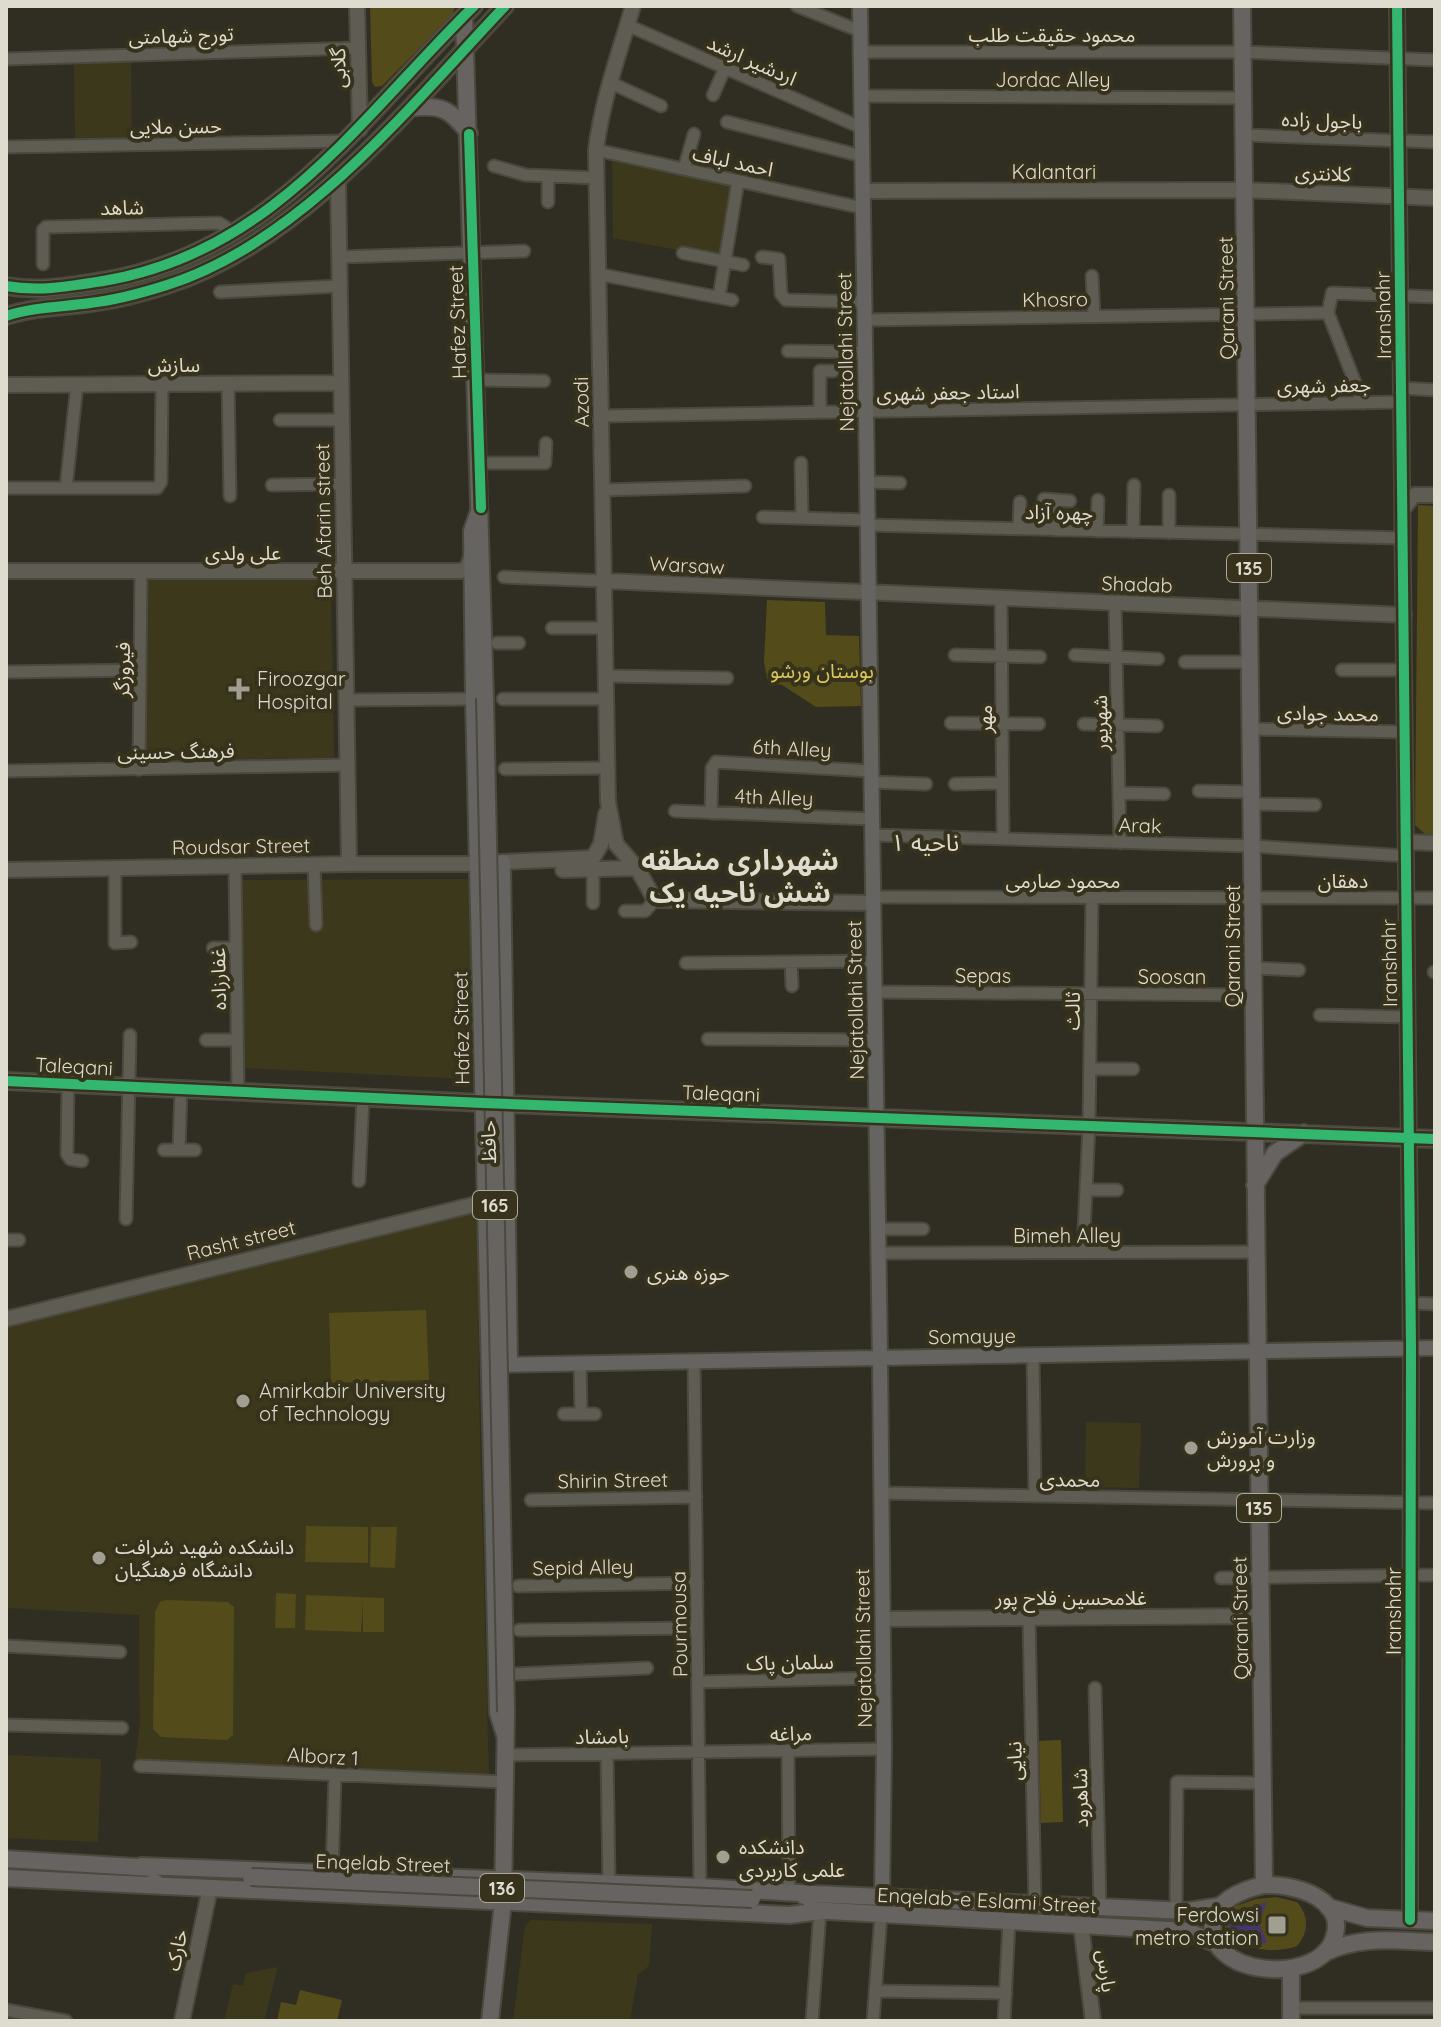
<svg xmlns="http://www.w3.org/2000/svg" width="1441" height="2027" font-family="Quicksand,'Noto Sans Arabic',sans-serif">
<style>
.built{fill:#3c381c}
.green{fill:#534b19}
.water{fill:#43386e}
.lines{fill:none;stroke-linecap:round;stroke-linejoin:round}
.minor-casing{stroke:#4b493e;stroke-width:15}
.tertiary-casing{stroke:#4b493e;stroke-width:18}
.secondary-casing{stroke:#4b493e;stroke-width:18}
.primary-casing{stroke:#4b493e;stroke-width:20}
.minor{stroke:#5f5d53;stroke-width:11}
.tertiary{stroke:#5f5d53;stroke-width:14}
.secondary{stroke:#666460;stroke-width:14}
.primary{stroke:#666360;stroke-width:16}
.primary-bridge-casing{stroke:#4b493e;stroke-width:20;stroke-linecap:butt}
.primary-bridge{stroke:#666360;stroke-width:16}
.cycleway-casing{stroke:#36321c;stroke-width:15}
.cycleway{stroke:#33b770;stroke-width:10}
.poi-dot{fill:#a19f92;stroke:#36321c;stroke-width:3}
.labels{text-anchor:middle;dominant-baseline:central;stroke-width:8;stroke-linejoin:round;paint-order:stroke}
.shield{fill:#36321c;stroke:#aca999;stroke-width:2}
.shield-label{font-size:18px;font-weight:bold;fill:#dedcce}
.street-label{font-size:20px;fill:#dedcce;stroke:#36321c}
.park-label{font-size:20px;fill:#dbc85b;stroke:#36321c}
.poi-label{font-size:20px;fill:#dedcce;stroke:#36321c;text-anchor:start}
.quarter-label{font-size:24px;fill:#dedcce;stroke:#36321c}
.district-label{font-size:28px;font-weight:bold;fill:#dedcce;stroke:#36321c}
</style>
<rect width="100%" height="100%" fill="#302e22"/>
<path class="built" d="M131,59l1,80 -57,1 -1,-80z
M612,161l119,25 -10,72 -108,-20z
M325,578l6,7 3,173 -185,2 -4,-9 2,-172z
M469,879l4,196 -6,4 -224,-11 -2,-188z
M478,1209l1,185 10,382 -354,-16 5,-37 -1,-108 -133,-7v-281l320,-84z
M1086,1422l55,1 -2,65 -54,-1z
M6,1755l95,4 -3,83 -92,-4z
M531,1920l121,4 -3,42 -11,8 -8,47h-117l12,-95z
M278,1967l-14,54h-40l9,-37 10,2 3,-13z"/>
<path class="green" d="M370,6h85l-2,8 -71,72 -7,1 -3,-5z
M1418,505l17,1v328h-10l-10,-9z
M767,600l58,2 1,33 33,1 2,70 -45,1 -34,-22 -14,-2 -4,-21z
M426,1310l3,70 -98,3 -2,-70z
M306,1526l62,1v36l-63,-1z
M371,1527h26l-2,41 -25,-1z
M276,1593l20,1 -1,34h-20z
M306,1595l78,3v34h-21v-31l-2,31 -56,-2z
M166,1600l62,2 6,5 -1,128 -6,5 -66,-3 -8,-8 2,-117 5,-10z
M1061,1740l2,82 -22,1 -2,-82z
M1276,1897l21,5c12,14 12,30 0,44 -24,9 -68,4 -74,-25l7,-13 26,-9z
M300,1990l42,10 -5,21h-60l4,-19 15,3z"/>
<path class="water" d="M1267,1902l-8,22 8,18 -3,2 -35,-17 -3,-5 3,-6z"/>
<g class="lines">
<defs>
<path id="minor" d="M797,6l63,25
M627,25l235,103
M860,52h383l192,8
M6,59l352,-11
M609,82l52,24
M713,95l12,-27
M861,96l384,2
M727,122l135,34
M1245,135l190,7
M6,147l341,-6
M596,150l267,58
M494,166l32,9 71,3
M684,169l10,-35
M548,176v26
M683,253l60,12
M340,257l184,-6
M762,257l17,2 2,35 5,6 78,2
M43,264v-34l3,-3 173,-4 16,10
M598,274l134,26
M1092,276l2,40
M220,292l120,-6
M719,297l19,-116
M1328,313l35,90
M864,320l455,-7h9l4,-20 103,4
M788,351l77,1
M477,380l67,1
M228,383l2,113
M1401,388l34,2
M820,412v-41h13
M602,416l799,-14
M280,420h62
M479,463h66l1,-20
M801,463l1,55
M867,482l33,1
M272,485l71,-1
M6,488h151l4,-6 1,-98
M66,488l11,-104
M603,490l142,-4
M1044,499l26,2
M763,517l104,3
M868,525l535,13
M1019,529l1,-27
M1056,530l1,-30
M1097,531l1,-31
M1133,532l1,-47
M1169,533v-38
M504,577l101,4
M1001,598l2,241
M1115,603l5,240
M552,628h54
M497,643h22
M955,655l85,2
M1075,655l83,4
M1185,662h65
M1342,670h62
M6,672l134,-2
M607,676l120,2
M503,699h104
M346,700l127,-1
M951,723l88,1
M1084,724l73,2
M1251,729l154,3
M505,769l103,-1
M139,770l2,-198
M6,771l341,-6
M871,782l55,2
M955,784l47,-1
M1199,791l52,1
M1119,793l45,1
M1251,804l64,1
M675,811l197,8
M711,813l1,-45 4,-6 155,9
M872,835l380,11 154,10
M314,864l2,61
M235,866l3,226
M115,869v74l16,-1
M593,870v33
M873,897l562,1
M625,911h20l10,-11
M213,948h23
M791,962l1,24
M686,963l188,-2
M1252,968l47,2
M1434,972h1
M874,992l379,3
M1320,1015l88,2
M708,1039l167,1
M206,1040h31
M1090,1069h43
M68,1084l-1,70 3,5 12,2
M164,1150h31
M179,1150l2,-61
M359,1181l4,-83
M1086,1190h31
M126,1219l4,-184
M878,1229h45
M6,1240h13
M878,1253l377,-1
M1083,1253l6,-128 3,-227
M1411,1303l24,1
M1033,1355l2,141
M694,1361l6,526
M580,1363l1,51
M564,1414h31
M881,1493l554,10
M531,1500l165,-3
M1221,1578l214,-3
M518,1586l179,-3
M1029,1618l6,286
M519,1630l178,-2
M6,1646l114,6
M515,1674l132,-6
M698,1682l185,-4
M1095,1688l5,219
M6,1725l116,3
M788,1751l1,141
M607,1754l2,130
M505,1755l379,-6
M140,1766l365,16
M332,1873l3,-98
M1176,1911l1,-129 85,1
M875,1991l131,2
M1291,2008h144
M6,2010l60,11
M812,2021l8,-110
M873,2021l8,-106
M1004,2021l5,-99"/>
<path id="tertiary" d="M357,6l3,123
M633,6c-14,48 -31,94 -37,144l12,652 8,42 21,24 18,32 218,3
M338,177l11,687
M863,191l382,-1 190,8
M6,385l335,-2
M1403,509l11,-14h21
M6,571h455l6,-3 4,-10
M605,581l799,34
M1406,842l29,1
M503,862l90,-4 8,-14 5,-30
M6,870l343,-6h129
M563,870l74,-2
M6,1319l479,-117
M883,1619l377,-3
M1081,1925l12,96
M182,2021l28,-133"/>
<path id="secondary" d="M860,6l20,1352 4,391 -2,148
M1397,6l14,1342 -1,572
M478,511l-7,20 2,168 24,1014 7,22
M478,864l25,-2 7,502
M490,1365l945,-17"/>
<path id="primary" d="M1242,6l22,1879
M464,16l21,682
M410,108c31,-4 40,1 59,25
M6,286c33,6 65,0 97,-5 170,-28 257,-163 371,-275
M6,316c27,-9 56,-9 84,-13 26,-3 52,-10 77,-18 134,-42 244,-180 338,-279
M6,1081l477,22 952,36
M1255,1185l20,-32 29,-20
M6,1859l146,9
M141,1866l559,21 115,7
M6,1878l140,7 10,-2
M146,1885l644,30 30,-4
M1264,1885c22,-1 54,6 67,25 5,7 6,16 4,24 -12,56 -138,41 -121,-16 7,-20 31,-29 50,-33z
M804,1896l11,-2 373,17 33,-5
M1328,1907l39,11 68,3
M810,1910l377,21 30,13
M1324,1953c36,-18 72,-12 111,-11
M490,2021l13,-119 3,-190
M1291,2021v-52"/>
</defs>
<use href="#minor" class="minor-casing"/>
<use href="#tertiary" class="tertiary-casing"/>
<use href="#secondary" class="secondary-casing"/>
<use href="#primary" class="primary-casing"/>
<use href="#minor" class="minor"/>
<use href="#tertiary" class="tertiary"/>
<use href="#secondary" class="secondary"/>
<use href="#primary" class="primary"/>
<defs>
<path id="primary-bridge" d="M485,698l21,1014
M251,1877l501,22"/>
</defs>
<use href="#primary-bridge" class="primary-bridge-casing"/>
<use href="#primary-bridge" class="primary-bridge"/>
<defs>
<path id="cycleway" d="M1397,6l14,1342 -1,572
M469,134l12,374
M6,286c33,6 65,0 97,-5 170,-28 257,-163 371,-275
M6,316c27,-9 56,-9 84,-13 26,-3 52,-10 77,-18 134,-42 244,-180 338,-279
M6,1081l477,22 952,36"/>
</defs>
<use href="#cycleway" class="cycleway-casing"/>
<use href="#cycleway" class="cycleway"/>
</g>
<g class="poi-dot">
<path d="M235 677h8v8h8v8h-8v8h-8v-8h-8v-8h8z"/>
<circle cx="631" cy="1272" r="8"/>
<circle cx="243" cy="1401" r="8"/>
<circle cx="1191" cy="1448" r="8"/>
<circle cx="99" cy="1558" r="8"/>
<circle cx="723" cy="1857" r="8"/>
<rect x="1267" y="1915" width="20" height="20" rx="4"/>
</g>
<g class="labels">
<g class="shield">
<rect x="1227" y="554" width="44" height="28" rx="6"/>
<rect x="473" y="1191" width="44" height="28" rx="6"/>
<rect x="1237" y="1494" width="44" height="28" rx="6"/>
<rect x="480" y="1874" width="44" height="28" rx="6"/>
</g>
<g class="shield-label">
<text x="1249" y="568">135</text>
<text x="495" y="1205">165</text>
<text x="1259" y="1508">135</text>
<text x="502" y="1888">136</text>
</g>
<g class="street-label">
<text x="1052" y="34">محمود حقیقت طلب</text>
<text transform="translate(181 35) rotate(-2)">تورج شهامتی</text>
<text transform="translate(752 60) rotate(24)">اردشیر ارشد</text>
<text transform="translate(338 68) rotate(-91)">گلابی</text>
<text x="1053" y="79">Jordac Alley</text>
<text transform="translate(1322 120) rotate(2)">باجول زاده</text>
<text transform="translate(176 126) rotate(-1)">حسن ملایی</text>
<text transform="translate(733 161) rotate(12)">احمد لباف</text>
<text x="1054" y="171">Kalantari</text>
<text transform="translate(1323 173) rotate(2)">کلانتری</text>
<text transform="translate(122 207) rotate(-1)">شاهد</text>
<text transform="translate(1226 298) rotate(-91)">Qarani Street</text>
<text transform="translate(1055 299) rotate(-1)">Khosro</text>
<text transform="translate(1383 315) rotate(-91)">Iranshahr</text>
<text transform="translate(457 322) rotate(-92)">Hafez Street</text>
<text transform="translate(845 352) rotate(-91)">Nejatollahi Street</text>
<text x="174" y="364">سازش</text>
<text transform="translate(1324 385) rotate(-1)">جعفر شهری</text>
<text transform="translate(948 392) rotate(-1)">استاد جعفر شهری</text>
<text transform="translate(581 402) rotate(-91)">Azodi</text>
<text transform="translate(1059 512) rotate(1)">چهره آزاد</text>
<text transform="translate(323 521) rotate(-91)">Beh Afarin street</text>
<text x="243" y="552">علی ولدی</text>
<text transform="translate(687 565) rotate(3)">Warsaw</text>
<text transform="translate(1137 584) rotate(2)">Shadab</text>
<text transform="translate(122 670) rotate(-89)">فیروزگر</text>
<text transform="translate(1328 713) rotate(1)">محمد جوادی</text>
<text transform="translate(984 719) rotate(-90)">مهر</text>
<text transform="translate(1100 723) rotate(-91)">شهریور</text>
<text transform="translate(792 748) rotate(3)">6th Alley</text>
<text transform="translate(176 751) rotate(-1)">فرهنگ حسینی</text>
<text transform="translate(774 797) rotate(2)">4th Alley</text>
<text transform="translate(1140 825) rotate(2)">Arak</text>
<text transform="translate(241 846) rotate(-1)">Roudsar Street</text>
<text x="1063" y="880">محمود صارمی</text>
<text x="1343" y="880">دهقان</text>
<text transform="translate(1232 946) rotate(-90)">Qarani Street</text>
<text transform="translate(1389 963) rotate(-91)">Iranshahr</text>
<text x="983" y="975">Sepas</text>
<text x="1172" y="976">Soosan</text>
<text transform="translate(218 979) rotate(-91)">غفارزاده</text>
<text transform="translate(855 1000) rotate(-91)">Nejatollahi Street</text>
<text transform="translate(1072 1011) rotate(-89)">ثالث</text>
<text transform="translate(461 1028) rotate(-91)">Hafez Street</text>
<text transform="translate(74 1066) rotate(3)">Taleqani</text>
<text transform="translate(721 1093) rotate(2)">Taleqani</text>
<text transform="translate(488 1142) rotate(-91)">حافظ</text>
<text x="1067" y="1235">Bimeh Alley</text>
<text transform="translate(241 1240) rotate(-14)">Rasht street</text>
<text transform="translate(972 1336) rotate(-1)">Somayye</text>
<text transform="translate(1070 1479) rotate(1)">محمدی</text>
<text transform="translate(613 1480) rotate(-1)">Shirin Street</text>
<text transform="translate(583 1567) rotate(-1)">Sepid Alley</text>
<text x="1071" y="1597">غلامحسین فلاح‌ پور</text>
<text transform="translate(1393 1611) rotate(-90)">Iranshahr</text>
<text transform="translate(1240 1618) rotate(-91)">Qarani Street</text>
<text transform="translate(679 1624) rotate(-91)">Pourmousa</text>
<text transform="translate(863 1648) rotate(-91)">Nejatollahi Street</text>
<text transform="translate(790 1662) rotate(-1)">سلمان پاک</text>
<text transform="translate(791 1733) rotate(-1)">مراغه</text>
<text transform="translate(602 1736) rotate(-1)">بامشاد</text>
<text transform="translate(323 1756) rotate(3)">Alborz 1</text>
<text transform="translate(1014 1761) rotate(-91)">نیایی</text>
<text transform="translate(1080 1798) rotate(-91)">شاهرود</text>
<text transform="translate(383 1863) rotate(2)">Enqelab Street</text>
<text transform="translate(987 1900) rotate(3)">Enqelab-e Eslami Street</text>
<text transform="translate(176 1950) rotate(-78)">خارک</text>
<text transform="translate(1107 1971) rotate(83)">پارس</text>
</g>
<g class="park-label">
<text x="822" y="670">بوستان ورشو</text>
</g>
<g class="poi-label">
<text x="257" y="678">Firoozgar<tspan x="257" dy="23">Hospital</tspan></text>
<text x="647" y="1272">حوزه هنری</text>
<text x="259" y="1390">Amirkabir University<tspan x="259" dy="23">of Technology</tspan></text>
<text x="1207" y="1436">وزارت آموزش<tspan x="1207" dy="23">و پرورش</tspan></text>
<text x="115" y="1546">دانشکده شهید شرافت<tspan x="115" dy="23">دانشگاه فرهنگیان</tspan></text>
<text x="739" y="1846">دانشکده<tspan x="739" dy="23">علمی کاربردی</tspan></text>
<text x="1259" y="1914" text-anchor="end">Ferdowsi<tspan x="1259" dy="23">metro station</tspan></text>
</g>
<g class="quarter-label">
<text x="925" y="842">ناحیه ۱</text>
</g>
<g class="district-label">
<text x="740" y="859">شهرداری منطقه<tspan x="740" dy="32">شش ناحیه یک</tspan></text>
</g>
</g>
<rect width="1441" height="2027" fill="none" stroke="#dedcce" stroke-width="16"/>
</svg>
